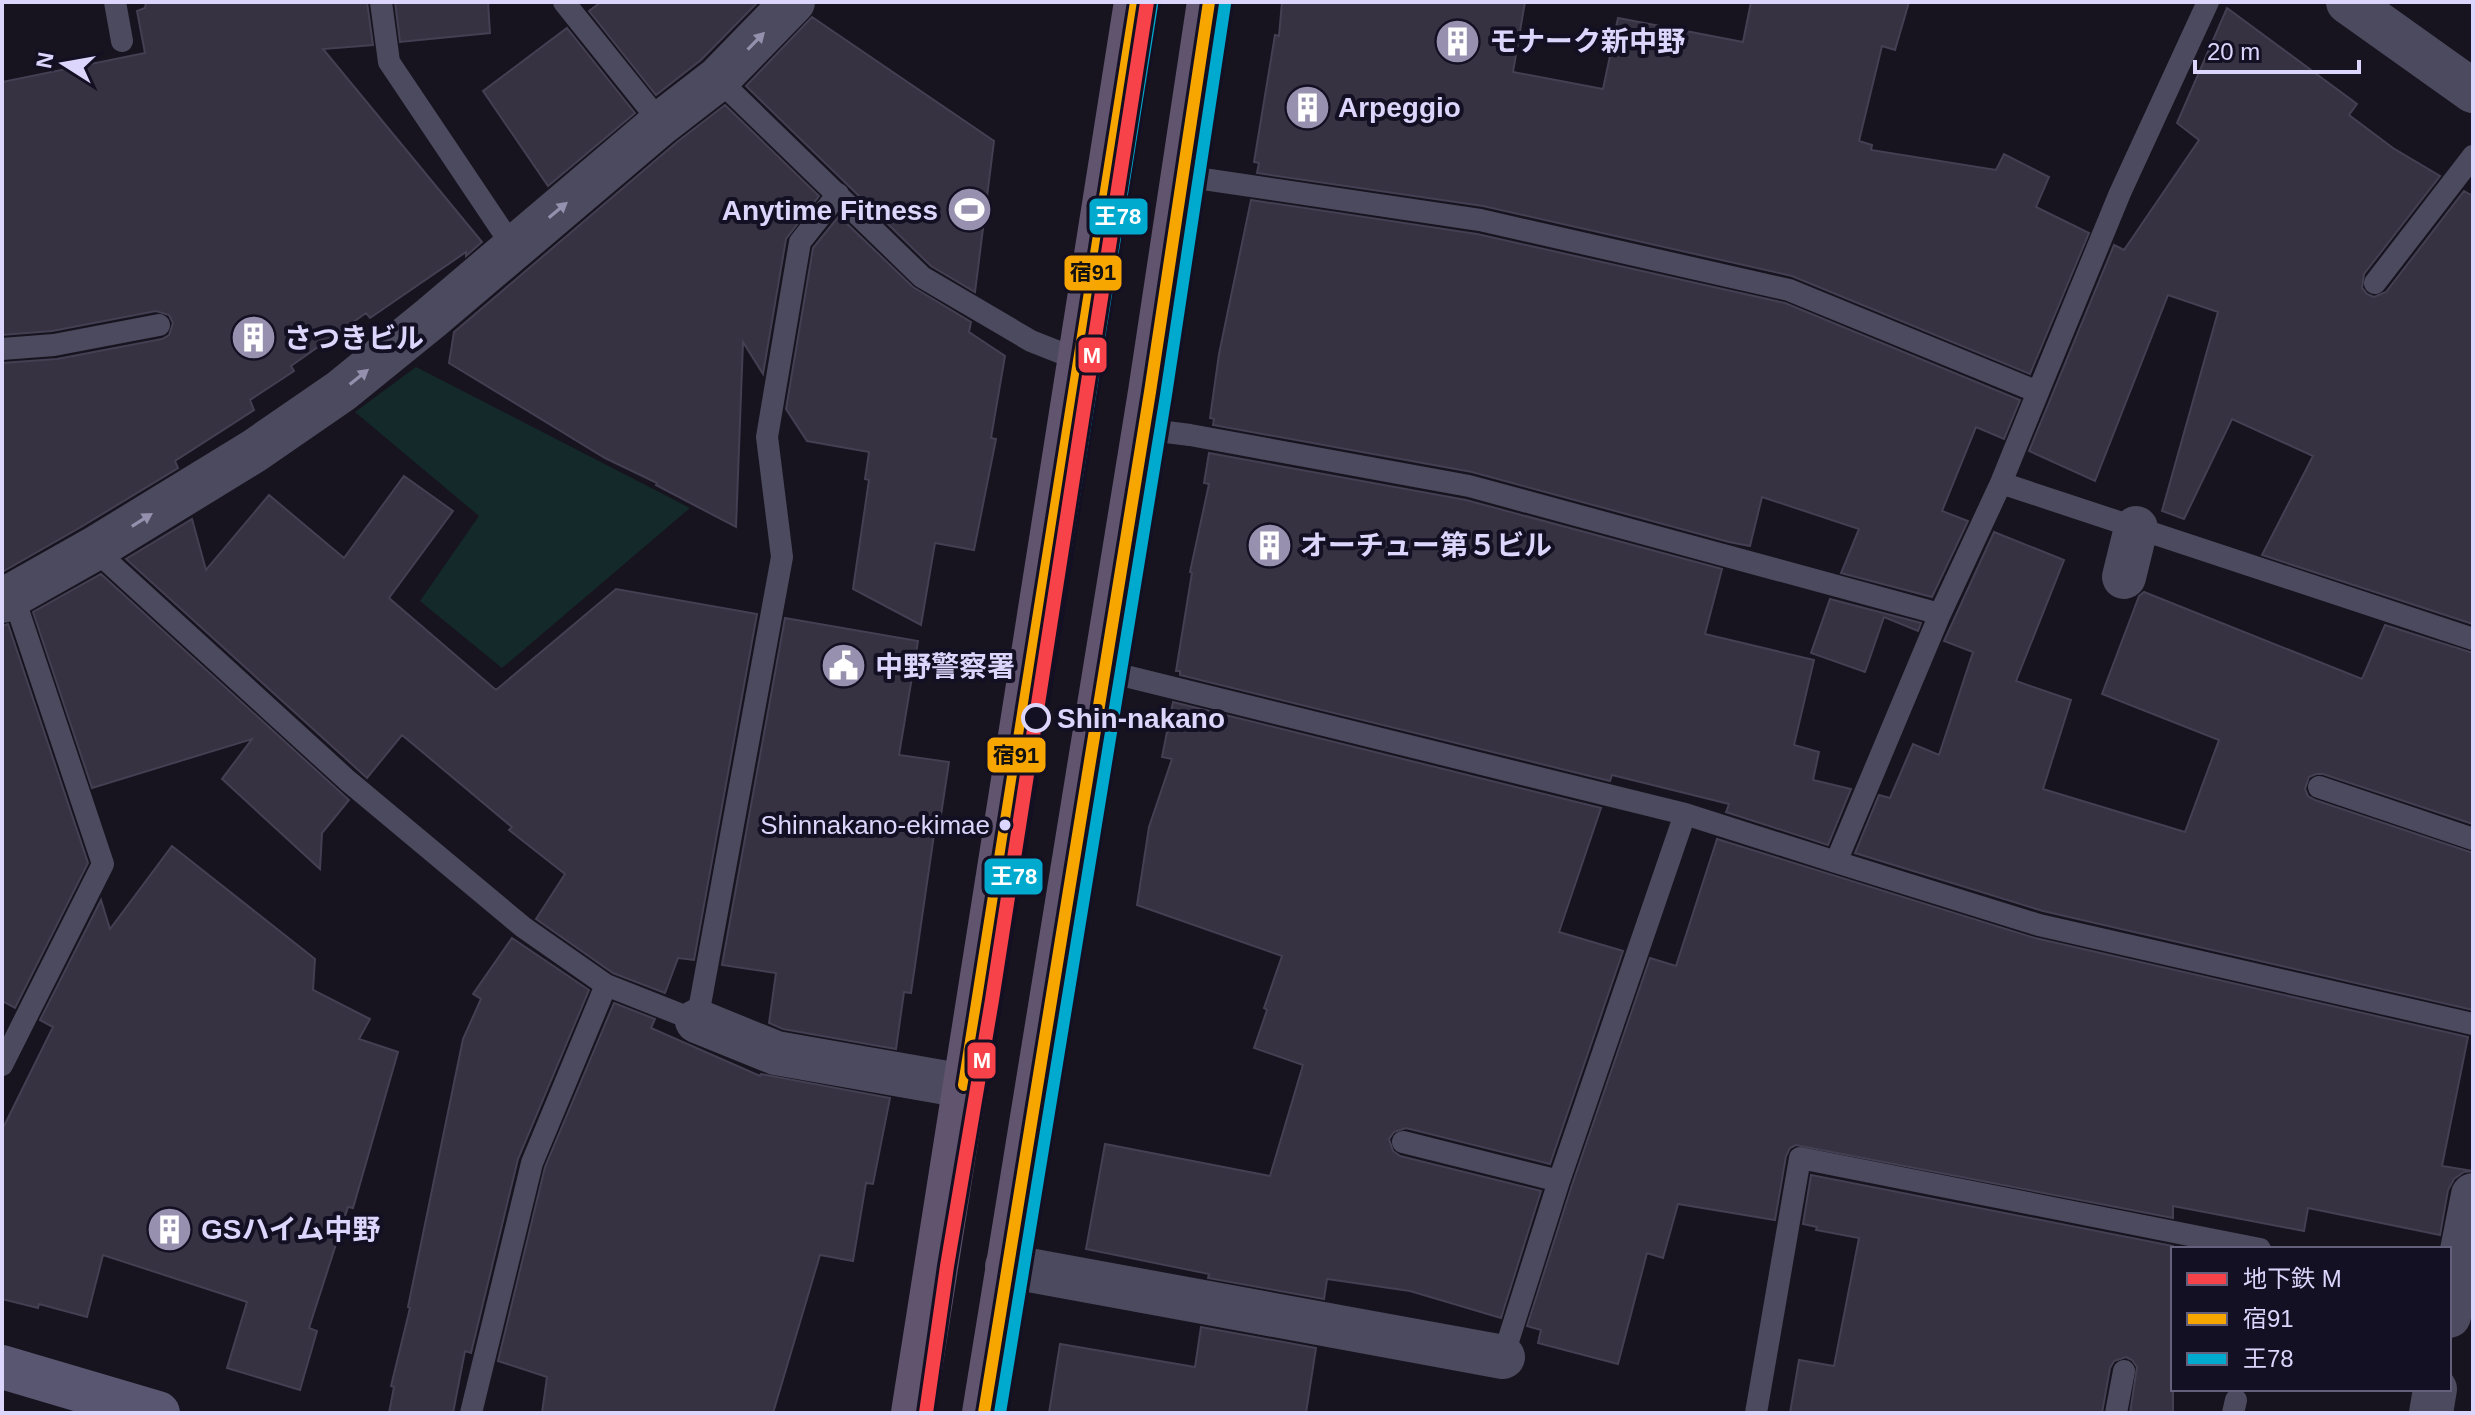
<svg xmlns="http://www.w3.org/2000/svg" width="2475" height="1415" font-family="Helvetica,'Noto Sans JP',sans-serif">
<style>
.green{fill:#14292a}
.building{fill:#363241;stroke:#443f52;stroke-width:2}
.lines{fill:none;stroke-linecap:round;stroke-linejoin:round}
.service{stroke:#4c4a5e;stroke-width:22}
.minor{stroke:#4c4a5e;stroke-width:44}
.tertiary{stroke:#4c4a5e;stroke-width:44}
.secondary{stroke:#595671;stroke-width:44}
.primary{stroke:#60546f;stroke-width:44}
.bus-1-casing{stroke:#141023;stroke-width:18}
.bus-2-casing{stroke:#141023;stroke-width:18}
.bus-1{stroke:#f7a600;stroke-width:12}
.bus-2{stroke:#00a9ce;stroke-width:12}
.metro-1-casing{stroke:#141023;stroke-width:20}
.metro-1{stroke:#f8424a;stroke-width:14}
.oneway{fill:#9490ad}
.stop-dot{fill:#141023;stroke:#dcd5fc;stroke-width:4}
.bus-dot{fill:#dcd5fc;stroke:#141023;stroke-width:3}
.labels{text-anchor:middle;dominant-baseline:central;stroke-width:8;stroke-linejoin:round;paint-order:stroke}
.bus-label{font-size:26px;fill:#dcd5fc;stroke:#141023;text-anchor:end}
.poi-label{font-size:28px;font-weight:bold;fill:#dcd5fc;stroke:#141023;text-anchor:start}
.stop-label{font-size:28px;font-weight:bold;fill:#dcd5fc;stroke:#141023;text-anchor:start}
.line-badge{stroke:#141023;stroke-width:3}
.badge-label{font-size:22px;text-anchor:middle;font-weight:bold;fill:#fff}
.pale-badge-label{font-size:22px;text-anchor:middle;font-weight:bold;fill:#111}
</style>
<rect width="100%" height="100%" fill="#17141f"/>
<path class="green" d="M416,367l274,141 -188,160 -82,-67 59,-85 -124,-104z"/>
<path class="building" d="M146,2h221l6,43 -50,4 159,193 -16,14v-4l-96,66 -4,-5 -75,53 3,5 -44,29 4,10 -79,51 3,7 -97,59 -79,45v-209l55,-4 105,-20 7,-4 4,-12 -4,-8 -13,-4 -104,20 -50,4v-253l143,-29 -8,-42 8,-3z
M395,2h93l2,31 -90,9z
M601,2h157l-57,58 -45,35 -67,-84z
M1282,2h243l-12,70 90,17 15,-71 125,24 8,-40h158l-14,48 -13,-4 -23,95 13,4 -1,5 125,20 8,-16 45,23 -13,30 53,26 -59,141 -238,-98 -309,-70 -226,-33 2,-10 -5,-1 21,-127 4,1z
M2227,8l130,96 -8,11 44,33 47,28 -76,98 -2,14 5,6 7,3 12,-5 78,-101 9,5v428l-211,-69 51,-99 -81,-37 -48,100 -22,-8 56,-199 -50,-17 -73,186 -66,-30 85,-206 10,5 75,-110 -22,-17z
M812,17l182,124 -19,151 -44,-26 -185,-180z
M567,28l68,85 -87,73 -65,-95z
M725,105l94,91 -33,43 -23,135 -20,-32 -7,185 -80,-42 1,-2 -52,-25 -156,-95 5,-31 223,-190z
M1251,200l226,34 308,69 235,97 -16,39 -28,-12 -34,84 26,10 -36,76 -91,-24 18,-44 -97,-32 -12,49 -21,-4 -257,-70 -259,-47 1,-6 -4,-1 9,-64z
M839,216l74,71 58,35 -2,10 36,24 -14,82 5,1 -22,111 -39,-7 -14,82 -68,-36 16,-109 -4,-1 4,-27 -62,-11 -21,-32 27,-161z
M1209,453l257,47 256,69 -17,65 109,26 -20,85 25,7 -6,28 38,9 -23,56 -102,-33 3,-8 -117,-29 -2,6 -430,-106v-4h-4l16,-98 -2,-1 19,-88 -5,-1z
M404,476l49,35 -64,87 107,92 120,-101 141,25 -63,346 -16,-2 -13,35 -52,-20 -77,-54 29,-45 -56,-44 3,-3 -110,-92 -35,43 -241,-219 66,-40 14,51 63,-75 75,63z
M1994,532l70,28 -48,121 55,19 -28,89 142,43 34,-92 -117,-46 37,-98 5,-4 218,87 23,-54 88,28v171l-150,-50h-7l-7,3 -4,12 3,7 7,4 158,53v157l-430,-99 -188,-58 24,-58 11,3 23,-54 26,11 34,-103 -29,-11z
M101,574l248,226 -27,33 -2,36 -98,-90 30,-40 -160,49 -59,-176z
M1830,599l91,24 -3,8 -34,-14 -19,55 -54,-19z
M785,618l133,23 -19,114 50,7 -8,53 -4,-1 -26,179 -7,-1 -8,57 -113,-20 -14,-6 7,-50 -54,-8z
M8,624l80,239 -73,145 -13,-7v-375z
M1173,702l428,106 -42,124 64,19 -73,213 -144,-36 -12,4 -5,7 4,12 7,5 141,35 -40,127 -91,-27 -83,-12 -3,20 -116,-21 1,-4 -123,-25 19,-105 165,32 33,-111 -49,-17 13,-38 -3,-2 18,-52 -145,-51 12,-78 23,-68 -10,-2z
M1717,839l318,99 433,99 -26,129 31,5 -9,1 -10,7 -6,11 -8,45 -132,-27 -4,23 -131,-25v12l-377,-73 -6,3 -4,8 -11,64 -97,-16 -15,54 -16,-5 -29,111 -80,-21 3,-13 -14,-4 45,-141 78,-227 26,8z
M172,846l143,113 -2,31 57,29 -11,20 39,13 -45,156 -5,-1 -39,121 8,3 -17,59 -73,-22 20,-66 -144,-47 -16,62 -48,-13 -1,4 -36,-9v-169l51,-103 -13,-7 61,-120 9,29z
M512,938l77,52 -71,169 -47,194 -6,-2 -12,62h-64l5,-26 -3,-1 19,-78 -2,-1 55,-268 18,-40 -8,-5z
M614,1003l41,16 -4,9 109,48 1,-2 129,24 -17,86 -7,-1 -13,78 -33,-6 -47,158h-231l5,-36 -49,-16 47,-194z
M1811,1175l362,71v167h-43l7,-46 -5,-7 -6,-3 -12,4 -4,7 -8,45h-312l9,-53 35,6 25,-128 -43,-8 1,-3 -14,-3z
M1201,1327l115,21 -10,65h-257l11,-69 135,23z"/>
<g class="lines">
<path class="service" d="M115,2l7,39
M381,2l8,60 124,185
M564,2l97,121
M718,79l204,198 109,64 48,19
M1183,176l297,44 309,70 249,102 82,-199 88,-191
M2375,283l98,-127
M2,349l52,-4 105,-20
M1143,429l47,6 279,51 471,128
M2001,483l37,-91
M94,549l253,231 176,147 83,58 91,36 85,-464 -15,-120 33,-195 38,-48
M2473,639l-472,-156 -61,131 -104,248 203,63 434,99
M1105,671l580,143 151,48
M2319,787l154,52
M2,1065l101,-201 -90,-269
M1403,1142l156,39
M1503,1357l56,-176 126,-367
M471,1413l61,-250 74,-178
M1756,1413l44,-255 460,91
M2116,1413l8,-42
M2233,1413l3,-13"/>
<path class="minor" d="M2124,577l12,-49
M2,601l92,-52 160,-98 87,-60 90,-73 230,-195 57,-44 75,-77
M697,1021l79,32 188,33
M1007,1266l496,91
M2449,1316l24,-121
M2431,1413l4,-24"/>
<path class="tertiary" d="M2348,2l125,89"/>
<path class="secondary" d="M2,1367l156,46"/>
<path class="primary" d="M913,1413l223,-1411
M984,1413l166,-1021 59,-390"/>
<defs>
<path id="bus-1" d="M964,1085l172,-1083
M984,1413l166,-1021 59,-390"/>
<path id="bus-2" d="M980,1088l172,-1083
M1000,1413l166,-1018 59,-391"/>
</defs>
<use href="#bus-1" class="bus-1-casing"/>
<use href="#bus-2" class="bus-2-casing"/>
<use href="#bus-1" class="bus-1"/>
<use href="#bus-2" class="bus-2"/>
<defs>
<path id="metro-1" d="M926,1413l21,-147 45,-266 155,-998"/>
</defs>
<use href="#metro-1" class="metro-1-casing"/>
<use href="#metro-1" class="metro-1"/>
</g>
<defs><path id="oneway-solid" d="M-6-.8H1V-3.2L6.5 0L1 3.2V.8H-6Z" transform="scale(2)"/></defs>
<g class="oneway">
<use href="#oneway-solid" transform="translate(756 41) rotate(-46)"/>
<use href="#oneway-solid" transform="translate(558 210) rotate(-40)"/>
<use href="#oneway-solid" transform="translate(359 377) rotate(-39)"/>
<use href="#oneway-solid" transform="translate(142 520) rotate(-32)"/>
</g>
<defs>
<symbol id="building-disc" viewBox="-11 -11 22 22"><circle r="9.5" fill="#9791af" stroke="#141023"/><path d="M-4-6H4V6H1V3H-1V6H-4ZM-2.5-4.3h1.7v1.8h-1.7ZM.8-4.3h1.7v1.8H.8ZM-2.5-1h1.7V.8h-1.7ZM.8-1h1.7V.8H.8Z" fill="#fff"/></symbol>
<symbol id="stadium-disc" viewBox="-11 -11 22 22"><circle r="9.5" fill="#9791af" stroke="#141023"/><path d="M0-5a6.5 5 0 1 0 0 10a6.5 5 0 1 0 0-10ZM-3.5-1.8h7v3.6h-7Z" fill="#fff"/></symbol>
<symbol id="civic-disc" viewBox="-11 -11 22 22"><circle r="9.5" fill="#9791af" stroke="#141023"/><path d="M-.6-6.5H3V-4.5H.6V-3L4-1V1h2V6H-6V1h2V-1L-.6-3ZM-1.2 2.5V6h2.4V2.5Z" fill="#fff"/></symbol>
</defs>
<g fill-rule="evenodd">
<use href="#building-disc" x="1432" y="16" width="51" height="51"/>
<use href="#building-disc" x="1282" y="82" width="51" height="51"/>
<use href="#stadium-disc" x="944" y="184" width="51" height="51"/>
<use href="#building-disc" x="228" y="312" width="51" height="51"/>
<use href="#building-disc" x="1244" y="520" width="51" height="51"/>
<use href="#civic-disc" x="818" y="640" width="51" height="51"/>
<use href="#building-disc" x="144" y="1204" width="51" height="51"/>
</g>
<circle class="stop-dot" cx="1036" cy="718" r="13"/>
<circle class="bus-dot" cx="1005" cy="825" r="7"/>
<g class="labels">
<g class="bus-label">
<text x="990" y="825">Shinnakano-ekimae</text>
</g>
<g class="poi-label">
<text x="1489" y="41">モナーク新中野</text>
<text x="1338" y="107">Arpeggio</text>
<text x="938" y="210" text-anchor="end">Anytime Fitness</text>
<text x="284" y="338">さつきビル</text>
<text x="1300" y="545">オーチュー第５ビル</text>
<text x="875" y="666">中野警察署</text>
<text x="201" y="1229">GSハイム中野</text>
</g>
<g class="stop-label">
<text x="1057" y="718">Shin-nakano</text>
</g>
</g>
<g class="line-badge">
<rect x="1088" y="197" width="61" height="39" rx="8" fill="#00a9ce"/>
<rect x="1063" y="254" width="60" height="38" rx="8" fill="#f7a600"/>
<rect x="1077" y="336" width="31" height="38" rx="8" fill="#f8424a"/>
<rect x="986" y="736" width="61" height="38" rx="8" fill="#f7a600"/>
<rect x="983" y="857" width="61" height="39" rx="8" fill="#00a9ce"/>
<rect x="966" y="1041" width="31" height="39" rx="8" fill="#f8424a"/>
</g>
<g class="badge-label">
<text x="1118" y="224">王78</text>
<text x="1092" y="363">M</text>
<text x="1014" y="884">王78</text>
<text x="982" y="1068">M</text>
</g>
<g class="pale-badge-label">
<text x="1093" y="280">宿91</text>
<text x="1016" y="763">宿91</text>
</g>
<rect width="2475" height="1415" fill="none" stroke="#dcd5fc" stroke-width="8"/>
<rect x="2171" y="1247" width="280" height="144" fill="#141023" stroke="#645f7a" stroke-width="2"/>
<rect x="2187" y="1273" width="40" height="12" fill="#f8424a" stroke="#645f7a" stroke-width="2"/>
<text x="2243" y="1287" font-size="24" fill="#dcd5fc">地下鉄 M</text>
<rect x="2187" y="1313" width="40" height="12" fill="#f7a600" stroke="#645f7a" stroke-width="2"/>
<text x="2243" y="1327" font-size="24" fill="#dcd5fc">宿91</text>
<rect x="2187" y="1353" width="40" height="12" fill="#00a9ce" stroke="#645f7a" stroke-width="2"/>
<text x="2243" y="1367" font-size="24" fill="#dcd5fc">王78</text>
<g transform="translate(64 64) rotate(281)" stroke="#141023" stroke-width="6" paint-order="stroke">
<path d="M0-6L14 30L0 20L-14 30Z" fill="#dcd5fc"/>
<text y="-12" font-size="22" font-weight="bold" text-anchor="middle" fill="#dcd5fc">N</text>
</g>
<path d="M2195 60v12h164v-12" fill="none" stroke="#dcd5fc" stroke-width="4"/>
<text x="2207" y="60" font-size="24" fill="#dcd5fc" stroke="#141023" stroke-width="6" paint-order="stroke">20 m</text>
</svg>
